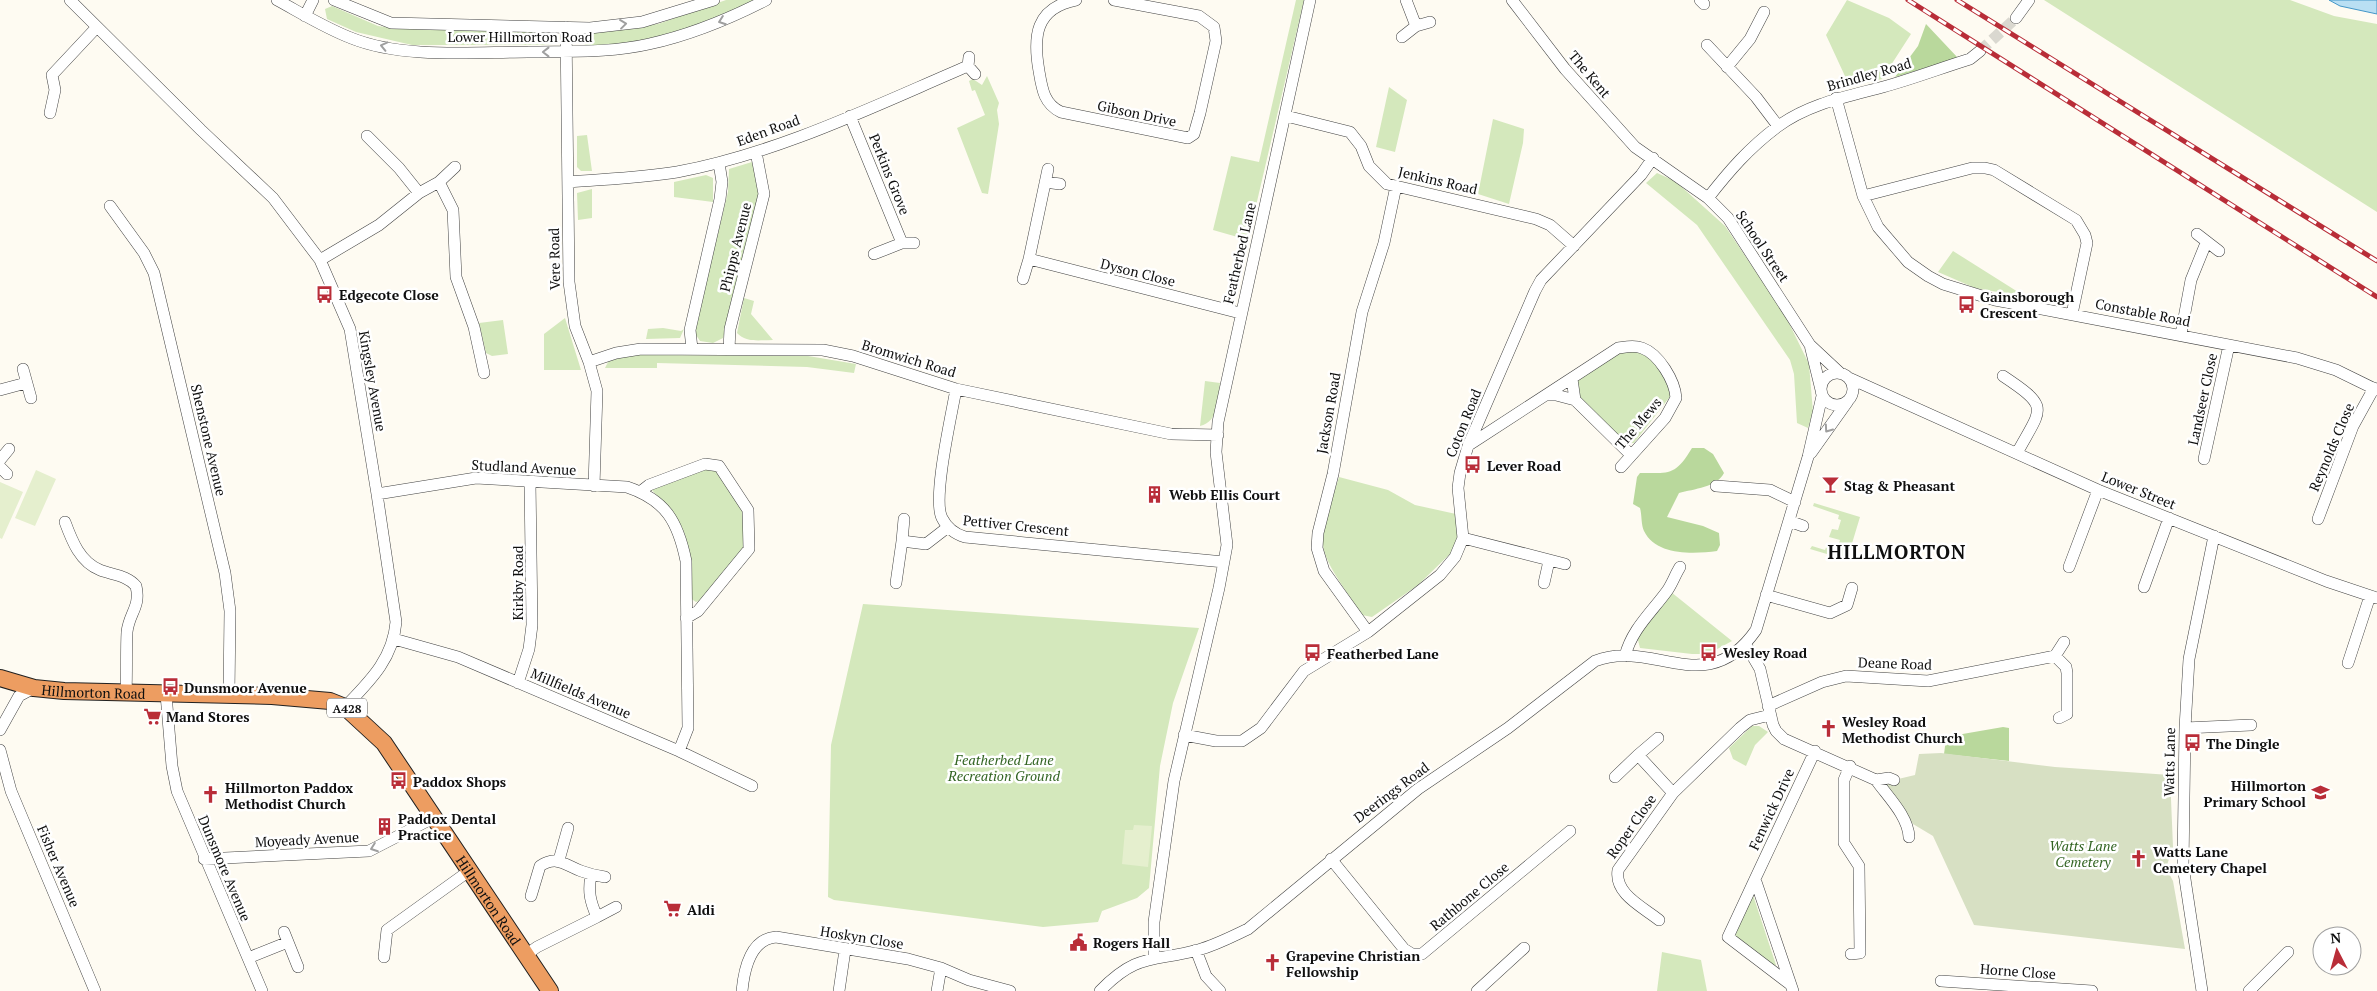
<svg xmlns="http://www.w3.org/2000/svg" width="2377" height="991" font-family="'PT Serif',serif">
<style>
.green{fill:#d4e8bc}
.forest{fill:#b9d89c}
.cemetery{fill:#d7e0c3}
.pitch{fill:#e5efce}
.water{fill:#b9dff3;stroke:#4396c7}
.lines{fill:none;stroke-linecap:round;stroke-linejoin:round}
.minor-tunnel{stroke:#dad8d0;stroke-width:11;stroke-dasharray:11 5.5;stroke-linecap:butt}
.minor-casing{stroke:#424242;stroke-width:12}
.highway-casing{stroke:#202020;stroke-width:18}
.minor{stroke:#fff;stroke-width:11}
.highway{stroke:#ed9d61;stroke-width:16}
.rail-casing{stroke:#b92d38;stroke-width:5}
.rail{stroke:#fff;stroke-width:3;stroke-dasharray:9;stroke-linecap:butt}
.oneway{stroke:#9f9f9f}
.labels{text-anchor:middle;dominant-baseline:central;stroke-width:5;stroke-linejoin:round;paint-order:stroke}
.shield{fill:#fff;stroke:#575757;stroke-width:1}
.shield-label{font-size:12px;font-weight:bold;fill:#0f0f0f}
.street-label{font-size:14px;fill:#0f0f0f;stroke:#fff}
.poi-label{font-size:14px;font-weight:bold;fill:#0f0f0f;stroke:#fff;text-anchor:start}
.park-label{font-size:14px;font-style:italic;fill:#326422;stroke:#fff}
.district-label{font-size:19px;font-weight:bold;letter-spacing:1px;fill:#0f0f0f;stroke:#fff}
</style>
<rect width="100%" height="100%" fill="#fefbf2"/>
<path class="green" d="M726,0h29c-18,8 -35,17 -53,23 -22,9 -114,35 -129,15l2,-4 7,-1 76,-9z
M1296,0h8l-56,240 -35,-10 18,-74 28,6z
M1847,0l42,18 22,16 -29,45 -32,8 -24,-52z
M2044,0h246l44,16 43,8v188z
M332,6l46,20 20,3 155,2 4,10 -3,3 -19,1h-123l-56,-13 -29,-13 -2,-10z
M987,76l12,27 -2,7 2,14 -11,70 -6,-1 -25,-65 28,-13 -10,-25 -3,1 -3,-10 4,-2 9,6z
M1389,87l18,13 -12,52 -19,-5z
M1493,119l31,10 -1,14 -14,61 -31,-10z
M587,135l5,36h-11l-4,-4v-31z
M752,162l8,30 -37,146 -10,5 -13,-2 -6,-9 34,-140 1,-23z
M1657,173l18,8 50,45 60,89 24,49 4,48 -5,16 -11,-5 -3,-49 -4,-14 -93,-135 -51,-42z
M706,175l7,3v24l-39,-5v-15z
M592,189v29l-14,2 -1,-27z
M1953,251l73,46 -51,-9 -37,-16z
M744,298l10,3 -3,13 22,26c-13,0 -27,3 -36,-7z
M565,318l16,52h-37v-36z
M503,320l5,34 -16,2 -6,-3 -7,-30z
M663,328l18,3 3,-2 -4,9 -34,1 2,-10z
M1621,350l23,1 23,27 5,16 -38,49h-8l-49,-49v-14z
M634,355l174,1 48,8 -2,9 -47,-6 -150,-4v5h-52l4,-8z
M1205,381l15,2c-2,15 -1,39 -20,43z
M713,467l31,44v37l-42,52 -6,2 -6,-4 -5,-64 -7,-14 -27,-31z
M1339,477l49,13 27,15 41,9 2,24 -6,14 -34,33 -46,32 -10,-2c-11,-18 -38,-51 -39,-71 -2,-22 10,-46 16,-67z
M1814,503l46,14 -13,43 -37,-11 2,-3 13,4 2,-5 10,4 3,-9 -11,-3 3,-8 6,1 3,-10 -3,-1 1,-4 -26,-9z
M1671,592l61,49 -24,13h-16l-52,-6 -3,-12z
M863,604l336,24 -26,75 -13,63 -11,122 -12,10 -35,13 -4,11 -55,5 -209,-27 -6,-3 3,-152z
M1752,726h7l9,6 -13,13 -9,21 -13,-7 -4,-11z
M1752,892l24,73 -1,1 -40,-30z
M1662,952l39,8 6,31h-50z"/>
<path class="forest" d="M1926,24l32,34 -63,19 23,-31z
M1692,448h12l9,6 11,19c-7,14 -30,16 -45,20l-12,24 36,9 16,7 1,12 -3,6c-23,3 -61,5 -73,-20 -3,-6 -2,-16 -4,-23l-7,-4 4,-27 3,-4c30,0 35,3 52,-25z
M2003,727l6,1v33l-65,-7 2,-15 5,-3z"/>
<path class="cemetery" d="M1941,753l114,14 115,8 3,72 -7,21 7,13 12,68 -211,-24 -41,-89 -20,-12 -28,-39 9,-5 21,-5 4,-21z"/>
<path class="pitch" d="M36,470l20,9 -21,47 -20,-8z
M0,482l23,10 -21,47 -2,-1z
M1134,825l18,1 -4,41 -26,-3 3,-34h8z"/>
<path class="water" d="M2329,0h48v14l-37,-8z"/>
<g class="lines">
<path class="minor-tunnel" d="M1980,51l36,-33"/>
<defs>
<path id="minor" d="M70,0l131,130 72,68 47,62 30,69 27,165 19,128c-3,37 -26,59 -51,85
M277,0c24,13 48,28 74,38 52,21 122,14 177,14 41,-1 82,1 121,-8 41,-9 80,-25 117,-44
M334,0l57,23 199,5 52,-6 72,-22
M1076,0c-41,8 -43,37 -37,71 3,18 5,33 22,41l127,26 6,-4 6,-21 16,-72 -2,-14 -15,-11 -85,-16
M1406,0l10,26
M1512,0l53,69 70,78 73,51 20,20 82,127 30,28
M1700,0l4,4
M305,16l8,-16
M2016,18l13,-18
M566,27l3,255 6,44 14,36 8,29 -3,95
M1402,37l14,-11 14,-4
M1707,45l49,52 22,29
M969,57l-1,9 7,8
M1727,67l23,-28 14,-27
M1836,98l27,98 15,31 30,35 20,14 15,8 52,16 302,58 39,12 41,20
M50,113l5,-23 -3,-15 44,-47
M850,116l52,127
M1286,116l64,16 11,14 8,20 18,18 149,35 14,6 24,21
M367,136l32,32 20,25
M1048,169l-19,90 211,54
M439,182l14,28 3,67 18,50 10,46
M568,182c36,-3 73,-4 109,-10 102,-19 197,-66 291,-106
M1045,182l15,2
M1863,196l109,-28h13l9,2 82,50 9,15 2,8 -15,71
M1708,198c21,-27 41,-50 69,-71 31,-23 68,-30 106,-40 29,-8 58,-19 87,-28l10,-8
M110,206l34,47 10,20 71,300 5,38 -1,83
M2197,234l22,17
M874,254l28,-11h12
M320,260l59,-35 40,-32 20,-11 16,-15
M1023,279l6,-20
M2181,334l10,-54 15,-37
M1810,345l11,45
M692,349l-2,-19 30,-131 2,-17 -3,-19
M729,349l1,-20 34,-135 -8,-42
M589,362l27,-9 25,-4 182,1 30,6 103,33 215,45 47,1
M23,369l8,29
M1821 389a16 16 0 1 1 32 0a16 16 0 1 1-32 0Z
M2003,376c48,32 39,31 14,77
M1849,378l249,112 228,91 51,17
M1572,379l3,21 56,55
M956,389c-4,24 -24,110 -14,129 5,10 13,16 23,19l259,25
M0,390l26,-7
M1546,395h10l19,5
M1469,445l149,-97c8,-1 16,-3 24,0 17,6 33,33 34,50l-11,20 -44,49
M1811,453l37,-52
M2204,459l25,-114
M0,460l9,-11
M0,467l7,7
M1716,486l54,4 25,12
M640,492l9,-7 56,-21 14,2 29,44 1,39 -51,62 -12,7
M377,494l99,-16 151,9c39,13 51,35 59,74l2,167 -9,23
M904,519l-2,22 24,3 22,-17
M2318,519l35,-93 21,-38
M1789,521l14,5
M65,522c7,19 15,40 35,48 12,5 27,5 36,16 5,21 -7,27 -9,46 -1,20 0,40 -1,60
M1463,538l102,26
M2069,567l29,-77
M896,583l6,-42
M1544,583l5,-22
M2144,587l25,-69
M1766,595l64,18 17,-8 5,-17
M1368,632l-44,-61 -7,-23 1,-15 15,-59 29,-162 22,-69 12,-57
M394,639l64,18 221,94 73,35
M1746,645l14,24 13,56 3,6 8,8 92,41 13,-2 5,2
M1625,656c7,-27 26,-43 42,-65 5,-7 8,-16 13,-24
M2055,656l9,-14
M2348,663l22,-67
M518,683l11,-34 3,-24 -2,-143
M166,694l6,72 5,25 85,200
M1768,706l54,-24 24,-6 82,5 127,-25 11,11 1,6v41l-8,4
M2185,728l66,-3
M0,730l19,-34 15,-8
M1184,735l32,6h26l19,-13 43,-57 64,-39 72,-57 15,-18 8,-19 -5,-50 2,-15 8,-27 67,-155 6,-11 100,-105 12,-17
M0,750l11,41 84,200
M1638,755l20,-17
M1850,766l-6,14v63l15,23 1,87 -9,1
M1615,777l23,-22 35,38
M1876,780c12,17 32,36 33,57
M204,859l165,-8 64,-33
M1331,859l73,90 8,5h10l148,-123
M559,860l9,-32
M1755,879l-27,58 63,48
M531,896l9,-30c17,-11 25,-1 41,5 8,3 16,5 24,6
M597,917l19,-10
M1659,920c-16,-13 -45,-26 -41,-50l55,-77 67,-65 10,-8 20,-5
M284,932l14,35
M1196,950l10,26 14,15
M526,955l11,-8 60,-30c-7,-16 -9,-25 -6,-42
M384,957l3,-27 82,-59
M248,958l40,-16
M1154,958v-36l20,-141 45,-193 8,-43 -11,-93 2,-30 92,-422
M1941,981l151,10
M742,991c2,-21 8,-52 34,-54l132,22 33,9 28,12 41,11
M839,991l6,-41
M937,991l4,-23
M1100,991c37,-38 52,-29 98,-41 18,-5 33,-13 50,-21l170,-140 90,-61 87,-67c57,-23 112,40 161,-31l52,-173 14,-61
M1477,991l47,-43
M1793,991l-38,-112 60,-128
M2202,991l-19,-125 2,-138 4,-69 25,-123
M2249,991l39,-39"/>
<g id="highway">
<path id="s1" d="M0,678l34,10 30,3 208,5 58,5 15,6 39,36 166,248"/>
</g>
</defs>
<use href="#minor" class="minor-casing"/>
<use href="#highway" class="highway-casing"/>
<use href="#minor" class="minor"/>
<use href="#highway" class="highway"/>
<defs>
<path id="rail" d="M1908,0l469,297
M1957,0l420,261"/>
</defs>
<use href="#rail" class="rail-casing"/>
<use href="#rail" class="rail"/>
</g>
<defs><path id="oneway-chevron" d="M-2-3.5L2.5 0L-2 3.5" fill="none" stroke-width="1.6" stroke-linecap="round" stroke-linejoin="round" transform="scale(1.25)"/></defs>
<g class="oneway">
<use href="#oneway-chevron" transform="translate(722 21) rotate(160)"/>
<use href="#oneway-chevron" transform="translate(623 24) rotate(-7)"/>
<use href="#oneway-chevron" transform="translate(384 46) rotate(-167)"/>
<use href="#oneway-chevron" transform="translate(546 52) rotate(-180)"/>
<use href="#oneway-chevron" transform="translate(1828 429) rotate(125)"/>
<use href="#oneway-chevron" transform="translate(374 848) rotate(160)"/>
</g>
<defs>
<symbol id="bus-bare" viewBox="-9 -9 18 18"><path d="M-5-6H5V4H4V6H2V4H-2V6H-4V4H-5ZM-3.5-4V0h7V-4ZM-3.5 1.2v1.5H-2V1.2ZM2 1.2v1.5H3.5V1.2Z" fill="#b92d38" stroke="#fff" stroke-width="2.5" paint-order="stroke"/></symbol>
<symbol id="bar-bare" viewBox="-9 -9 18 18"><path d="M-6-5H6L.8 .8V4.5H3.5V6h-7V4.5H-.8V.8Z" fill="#b92d38" stroke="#fff" stroke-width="2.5" paint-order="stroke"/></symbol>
<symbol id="building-bare" viewBox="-9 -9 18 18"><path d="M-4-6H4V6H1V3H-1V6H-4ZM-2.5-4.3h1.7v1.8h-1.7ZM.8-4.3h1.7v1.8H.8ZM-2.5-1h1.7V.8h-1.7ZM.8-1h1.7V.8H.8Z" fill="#b92d38" stroke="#fff" stroke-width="2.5" paint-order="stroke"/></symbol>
<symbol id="supermarket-bare" viewBox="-9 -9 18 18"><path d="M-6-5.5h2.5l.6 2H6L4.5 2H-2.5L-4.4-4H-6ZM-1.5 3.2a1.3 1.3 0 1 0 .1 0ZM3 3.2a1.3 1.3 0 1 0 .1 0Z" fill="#b92d38" stroke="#fff" stroke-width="2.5" paint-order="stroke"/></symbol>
<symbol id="church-bare" viewBox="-9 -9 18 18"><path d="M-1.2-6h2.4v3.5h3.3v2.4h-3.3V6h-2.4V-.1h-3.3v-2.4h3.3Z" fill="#b92d38" stroke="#fff" stroke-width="2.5" paint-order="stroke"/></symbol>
<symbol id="school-bare" viewBox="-9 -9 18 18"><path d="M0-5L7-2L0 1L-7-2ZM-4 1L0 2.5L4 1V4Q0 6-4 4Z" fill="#b92d38" stroke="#fff" stroke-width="2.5" paint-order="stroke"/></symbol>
<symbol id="civic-bare" viewBox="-9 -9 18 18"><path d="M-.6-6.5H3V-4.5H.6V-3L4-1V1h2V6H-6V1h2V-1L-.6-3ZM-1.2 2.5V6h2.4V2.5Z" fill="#b92d38" stroke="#fff" stroke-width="2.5" paint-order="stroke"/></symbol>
</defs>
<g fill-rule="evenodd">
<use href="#bus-bare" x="312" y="282" width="25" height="25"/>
<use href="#bus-bare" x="1954" y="292" width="25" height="25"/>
<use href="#bus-bare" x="1460" y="452" width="25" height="25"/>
<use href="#bar-bare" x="1818" y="472" width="25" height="25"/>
<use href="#building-bare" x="1142" y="482" width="25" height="25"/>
<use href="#bus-bare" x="1696" y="640" width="25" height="25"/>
<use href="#bus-bare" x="1300" y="640" width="25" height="25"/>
<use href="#bus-bare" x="158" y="674" width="25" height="25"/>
<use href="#supermarket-bare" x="140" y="704" width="25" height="25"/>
<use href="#church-bare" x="1816" y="716" width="25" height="25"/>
<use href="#bus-bare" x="2180" y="730" width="25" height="25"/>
<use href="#bus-bare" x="386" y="768" width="25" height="25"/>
<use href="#school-bare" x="2308" y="780" width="25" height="25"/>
<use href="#church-bare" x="198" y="782" width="25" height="25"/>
<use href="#building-bare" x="372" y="814" width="25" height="25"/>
<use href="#church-bare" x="2126" y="846" width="25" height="25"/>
<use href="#supermarket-bare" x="660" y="896" width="25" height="25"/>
<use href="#civic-bare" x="1066" y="930" width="25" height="25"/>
<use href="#church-bare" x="1260" y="950" width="25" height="25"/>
</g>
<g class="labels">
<rect class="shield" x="327" y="698.5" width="40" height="19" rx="4"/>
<g class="shield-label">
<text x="347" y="708">A428</text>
</g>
<g class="street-label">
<text x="520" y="36">Lower Hillmorton Road</text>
<text transform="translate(1590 74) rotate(50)">The Kent</text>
<text transform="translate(1869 74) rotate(-16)">Brindley Road</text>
<text transform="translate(1137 113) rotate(12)">Gibson Drive</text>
<text transform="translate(768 130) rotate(-20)">Eden Road</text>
<text transform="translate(890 174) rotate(68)">Perkins Grove</text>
<text transform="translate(1438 180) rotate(13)">Jenkins Road</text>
<text transform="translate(1763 246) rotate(56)">School Street</text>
<text transform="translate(735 247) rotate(-76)">Phipps Avenue</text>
<text transform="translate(1239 253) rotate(-77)">Featherbed Lane</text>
<text transform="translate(554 259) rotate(-91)">Vere Road</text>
<text transform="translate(1138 272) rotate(14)">Dyson Close</text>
<text transform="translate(2143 312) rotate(11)">Constable Road</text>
<text transform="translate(909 358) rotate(17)">Bromwich Road</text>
<text transform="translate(373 381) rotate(80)">Kingsley Avenue</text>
<text transform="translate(2202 399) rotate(-78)">Landseer Close</text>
<text transform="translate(1328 413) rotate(-80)">Jackson Road</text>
<text transform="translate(1463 423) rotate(-68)">Coton Road</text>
<text transform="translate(1638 423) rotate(-50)">The Mews</text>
<text transform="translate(209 440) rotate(77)">Shenstone Avenue</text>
<text transform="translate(2331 447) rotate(-67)">Reynolds Close</text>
<text transform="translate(524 467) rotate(3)">Studland Avenue</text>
<text transform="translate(2139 490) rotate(22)">Lower Street</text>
<text transform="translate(1016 525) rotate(6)">Pettiver Crescent</text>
<text transform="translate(517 583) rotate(-90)">Kirkby Road</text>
<text transform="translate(1895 663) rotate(2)">Deane Road</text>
<text stroke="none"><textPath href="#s1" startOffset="95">Hillmorton Road</textPath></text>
<text transform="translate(581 693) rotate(23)">Millfields Avenue</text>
<text transform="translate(2169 762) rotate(-89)">Watts Lane</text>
<text transform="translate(1391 792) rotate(-37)">Deerings Road</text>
<text transform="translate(1771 809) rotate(-65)">Fenwick Drive</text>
<text transform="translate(1631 826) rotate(-55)">Roper Close</text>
<text transform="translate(307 839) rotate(-3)">Moyeady Avenue</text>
<text transform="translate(59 866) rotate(67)">Fisher Avenue</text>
<text transform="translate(225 868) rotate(67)">Dunsmore Avenue</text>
<text transform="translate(1469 896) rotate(-40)">Rathbone Close</text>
<text stroke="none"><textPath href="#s1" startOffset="590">Hillmorton Road</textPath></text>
<text transform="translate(862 937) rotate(9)">Hoskyn Close</text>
<text transform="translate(2018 971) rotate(4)">Horne Close</text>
</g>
<g class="poi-label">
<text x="339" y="294">Edgecote Close</text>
<text x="1980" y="296">Gainsborough<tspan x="1980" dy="16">Crescent</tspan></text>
<text x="1487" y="465">Lever Road</text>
<text x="1844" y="485">Stag &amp; Pheasant</text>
<text x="1169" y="494">Webb Ellis Court</text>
<text x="1723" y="652">Wesley Road</text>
<text x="1327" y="653">Featherbed Lane</text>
<text x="184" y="687">Dunsmoor Avenue</text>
<text x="166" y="716">Mand Stores</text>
<text x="1842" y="721">Wesley Road<tspan x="1842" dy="16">Methodist Church</tspan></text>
<text x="2206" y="743">The Dingle</text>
<text x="413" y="781">Paddox Shops</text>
<text x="2306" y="785" text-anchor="end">Hillmorton<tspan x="2306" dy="16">Primary School</tspan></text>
<text x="225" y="787">Hillmorton Paddox<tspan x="225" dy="16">Methodist Church</tspan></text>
<text x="398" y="818">Paddox Dental<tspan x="398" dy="16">Practice</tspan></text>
<text x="2153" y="851">Watts Lane<tspan x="2153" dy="16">Cemetery Chapel</tspan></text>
<text x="687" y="909">Aldi</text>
<text x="1093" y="942">Rogers Hall</text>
<text x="1286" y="955">Grapevine Christian<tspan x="1286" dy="16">Fellowship</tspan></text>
</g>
<g class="park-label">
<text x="1004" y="759">Featherbed Lane<tspan x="1004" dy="16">Recreation Ground</tspan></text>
<text x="2083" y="845">Watts Lane<tspan x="2083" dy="16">Cemetery</tspan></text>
</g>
<g class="district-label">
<text x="1897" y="551">HILLMORTON</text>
</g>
</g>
<g transform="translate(2337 951) rotate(354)"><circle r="24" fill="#ffffff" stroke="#9f9f9f"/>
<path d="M0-4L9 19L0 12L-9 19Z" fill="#b92d38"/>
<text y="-8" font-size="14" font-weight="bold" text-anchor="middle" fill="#0f0f0f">N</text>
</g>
</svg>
